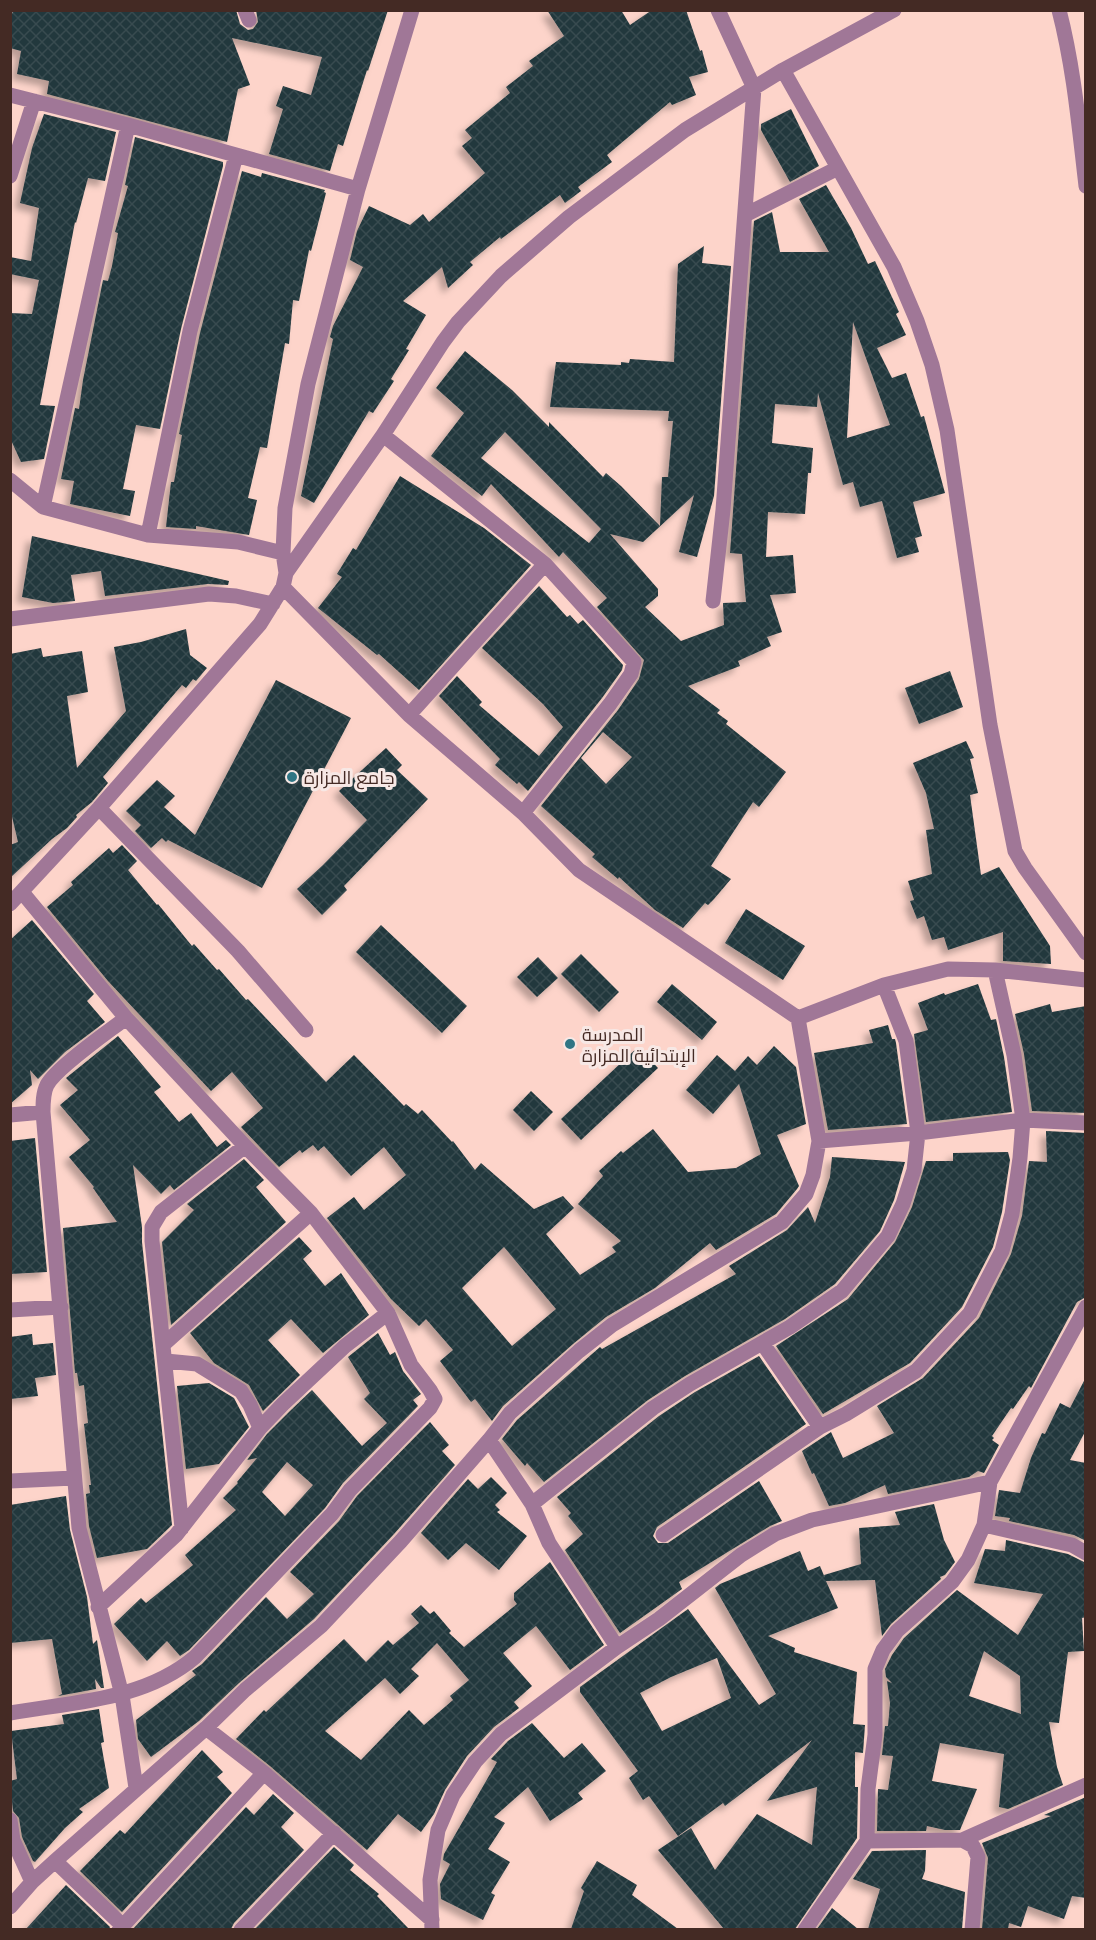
<svg xmlns="http://www.w3.org/2000/svg" width="1096" height="1940" font-family="'PT Sans',Cairo,sans-serif">
<style>
.building{fill:url(#building-cross-hatch);fill-rule:evenodd;filter:url(#shadow)}
.lines{fill:none;stroke-linecap:round;stroke-linejoin:round}
.minor{stroke:#a07797;stroke-width:15}
.poi-dot{fill:#307584;stroke:#f7e8e5;stroke-width:2}
.labels{text-anchor:middle;dominant-baseline:central;stroke-width:6;stroke-linejoin:round;paint-order:stroke}
.poi-label{font-size:18px;fill:#442a24;stroke:#f7e8e5;text-anchor:start}
</style>
<defs>
<pattern id="building-cross-hatch" width="8" height="8" patternUnits="userSpaceOnUse" patternTransform="scale(1.5)"><rect width="8" height="8" fill="#20373c"/><path d="M0 0l8 8M0 8l8-8" fill="none" stroke="#394b4f"/></pattern>
<filter id="shadow"><feDropShadow dx="-5.5" dy="5.5" stdDeviation="3" flood-color="#0004"/></filter>
</defs>
<rect width="100%" height="100%" fill="#fdd4ca"/>
<path class="building" d="M13,10h181l1,2 3,-2h38l4,14 8,6 5,-1 5,-7 -2,-12h132l-20,61 -1,-1 -24,76 -5,-2 -8,27 -61,-17 14,-45 -7,-3 7,-20 28,9 11,-38 -90,-19 18,47 -12,4 -11,53 -180,-48 2,-13 -32,-7 4,-23 -11,-3v-26z
M547,10h74l9,15 22,-15h34l14,41 2,-1 6,22 -19,5 7,18 -24,10 -2,-3 -63,53 5,7 -34,25 3,4 -16,12 -5,-8 -59,44 -1,-2 -30,25 3,3 -25,23 -6,-21 -39,34 23,14 -20,34 3,1 -18,29 3,2 -21,32 -4,-2 -55,92 -13,-7 32,-157 -3,-2 3,-11 30,-59 -13,-7 7,-29 12,-25 41,19 13,-11 6,8 56,-49 -23,-27 10,-8 -7,-8 45,-37 -4,-6 27,-21 -4,-5 35,-25z
M791,109l28,57 -29,16 -29,-52v-6z
M44,114l72,18 -11,49 -17,-3 -12,45 -1,-1 -35,183 15,1 -11,53 -23,3 -11,-24v-125l22,1 7,-34 -29,-6v-17l21,4 8,-53 -19,-5 12,-55z
M135,137l88,25v4l-42,163 -21,100 -24,-4 -13,64 12,2 -5,25 -60,-12 4,-23 -13,-2 14,-71 4,1 4,-29 20,-100 5,1 4,-15 6,-33 -3,-1 13,-46 -3,-1z
M242,171l19,6 1,-4 63,17 -1,2 2,1 -15,58 -2,-1 -10,51 -6,-1 -4,44 -4,-1 -18,105 -7,-1 -12,51 9,2 -8,35 -53,-9v3l-30,-2 5,-45h3l8,-47 -3,-1 21,-101z
M826,185l25,43 17,36 7,-3 24,51 -3,2 10,21 -29,13 15,30 14,-5 15,44 3,-1 21,77 -32,9 9,34 -7,2 4,14 -22,6 -15,-57 -22,6 -7,-25 -10,3 -25,-92 -1,14 -42,-3 -3,39 41,5 -2,25h-3l-3,41 -37,-2 -2,45 27,-2 3,38 -26,2 12,37 -15,5 4,9 -33,15 2,5 -52,20 32,24 -3,3 11,8 -2,3 60,48 -27,35 -6,-5 -42,64 20,13 -17,20 -6,6 -3,-2 -22,25 -28,-18 -36,-33 -1,2 -26,-22 3,-3 -54,-48 77,-96 21,-31 5,-19 -47,-53 10,-9 -44,-46 -4,5 -68,-73 -9,12 -51,-40 33,-43 -28,-25 29,-37 47,39 37,37v-5l54,55 3,-4 15,13 39,40 2,-49h6l5,-56h-5l1,-10 -119,-4 6,-45 65,3v-3l8,1 1,-4 44,3 4,-98 26,-18 -2,17 29,3 -17,230 -17,61 -18,-5 15,-57 -51,47 -33,-8 48,55v7l-13,11 36,34 43,-16 -1,-22 23,-1 -4,-48 -12,-1 24,-332 18,-9 8,40h49l-30,-53zM853,322l37,103 -43,13zM505,432l96,97 -12,14 -108,-85zM603,732l29,25 -26,27 -25,-26z
M400,476l84,52 47,37 -112,125 -40,-36 -2,1 -59,-47 24,-31 -5,-3 16,-26 3,2z
M32,536l197,45 -1,4 -20,-1 -103,12 -4,-25 -30,4 4,26 -22,2 -31,-6z
M539,586l28,31 3,-2 8,9 5,-4 40,45 -1,5 -20,28 -74,93 -9,-9 -2,2 -22,-19 5,-6 -61,-63 18,-20 25,26 -3,3 60,51 24,-29 -20,-23 -61,-56z
M186,629l4,26 17,13 -11,13 -3,-2 -7,9 -4,-3 -79,92 5,6 -16,19 -16,13 1,2 -10,11 -15,11 -42,39v-33l8,-3 -8,-34v-154l31,-6 2,9 39,-6 6,41 -21,4 10,72 49,-57 -12,-64 27,-5z
M950,671l13,36 -44,17 -14,-36z
M276,680l75,38 -89,170 -94,-48 -2,2 -4,-4 -11,10 -16,-17 6,-6 -15,-14 31,-31 18,16 -11,11 31,28z
M966,741l8,17 -4,1 8,34 -8,2 11,80 18,-8 51,79 1,18 -48,-3v-29l-55,18 -4,-13 -12,3 -8,-24 -7,3 -7,-18 4,-1 -6,-19 24,-7 -6,-44 8,-1 -8,-36 -13,-30z
M386,748l16,17 -5,5 31,29 -84,87 3,4 -25,25 -25,-26 26,-24 44,-45 -28,-29z
M122,845l15,16 -9,9 29,35 1,-1 34,42 2,-2 23,26 2,-1 27,31 2,-1 78,83 28,-27 50,51 2,-2 12,10 4,-4 30,32 1,-1 22,29 6,-7 53,46 29,-13 11,12 -28,26 34,41 36,-23 -4,-5 9,-6 -43,-37 25,-28 -4,-5 22,-20 2,2 30,-24 35,43 48,-4 25,-14 -22,-70 -26,30 -27,-24 31,-35 18,16 13,-15 9,9 17,-19 22,21 10,57 -29,11 22,51 -2,3 -21,25 -60,36 -6,-7 -55,45 -49,29 -33,27 -70,62 -11,15 -17,-22 -4,3 -31,-41 13,-11 -27,-31 -7,7 -28,-27 -64,-81 27,-21 10,13 42,-35 -22,-28 -33,29 -27,-30 -6,5 -5,-6 -11,8 -2,-3 -21,17 -38,-40 22,-19 -31,-36 -21,19 -103,-110 -61,-74 26,-22 -2,-3 38,-34 4,5zM504,1247l52,62 -44,37 -50,-58z
M746,909l59,37 -22,34 -58,-37z
M32,920l62,74 -7,7 18,21 -40,30 -27,27 -8,-9 2,15 -22,19v-164z
M381,925l86,81 -25,27 -86,-81z
M581,954l38,38 -20,20 -38,-38z
M538,957l20,21 -21,19 -20,-20z
M672,984l45,38 -15,18 -45,-38z
M978,984l13,36 5,-1 8,38 8,55 -86,10 -12,-88 14,-4 -10,-27 26,-10 1,2z
M1050,1004l2,8 34,-6v107l-54,-2 -8,-57 -9,-40z
M888,1025l4,14h3l1,4 11,81 -79,6 -14,-77 59,-10 -4,-13z
M118,1036l43,51 -7,5 25,30 12,-9 26,34 9,-7 5,5 -57,45 -4,-5 -9,9 -28,-29 9,62v15l30,283 -25,24 -50,9 -8,-32 -3,-32 4,-1 -1,-8h2l-7,-61 4,-1 -4,-38 -5,1 -2,-13h-2l-12,-145 54,-6 -24,-34 1,-1 -25,-30 21,-17 -30,-35 18,-15 -12,-12z
M638,1047l20,21 -77,72 -20,-21z
M531,1091l22,21 -19,19 -21,-21z
M1046,1131l40,2v164l-9,5 -46,86 -2,-2 -16,23 -2,-1 -19,28 2,2 -2,2 7,5 -15,28 -6,-2 -9,6 -81,17 -3,-9 -40,18 -16,3 -15,-33 -2,1 -10,-23 29,-19 12,26 51,-25 -17,-27 46,-28 56,-60 32,-64 11,-38 7,-55 18,1z
M35,1138l12,134 -37,2v-133z
M1008,1152l2,8 -8,52 -9,35 -31,60 -52,56 -87,51 -47,-68 72,-47 47,-57 17,-35 14,-46h27v-8z
M832,1157l73,5 -11,38 -14,31 -45,53 -50,35 -100,57 -37,24 -104,82 -17,-19 -2,3 -23,-27 15,-19 83,-73 2,2 134,-75 -7,-8 58,-36 21,-23 7,16 15,-46z
M244,1159l20,21 -8,7 30,35 -115,103 -9,-83 32,-32 -7,-6z
M299,1237l13,14 -9,8 22,27 16,-13 28,42 -46,38 -32,-34 -23,21 32,35 -37,36 -14,-26 -35,-22 -24,-30z
M378,1333l12,22 5,-3 8,19 18,23 -8,6 5,6 -75,77 -18,25 -136,142 -9,6 -13,-15 -20,20 -33,-37 27,-26 5,5 47,-38 -8,-10 51,-45 -13,-12 15,-15 -1,-1 20,-24 -10,2 20,-26 23,-23 22,-21 50,56 25,-23 -23,-24 6,-6 -22,-36zM287,1462l26,23 -28,31 -23,-24z
M32,1334l1,11 20,-2 3,32 -21,3 3,18 -28,3v-62z
M759,1356l47,68 -149,103 -4,9 5,7h10l91,-62 23,40 -12,5 -91,56 3,7 -62,44 -55,-83 18,-16 -15,-18 3,-3 -14,-16 102,-81 36,-24z
M1086,1377v53l-16,30 16,3v78l-12,-6 -65,-14 1,-3 -15,-2 4,-26 21,3 11,-35 11,-25 3,1 15,-31 10,5z
M209,1383l25,15 15,29 -30,37 -33,5 -9,-83z
M430,1422l19,23 -7,6 13,14 -61,69 -80,85 -75,64 -40,38 -48,36 -13,-18 -2,-19 60,-45 -4,-4 10,-7 64,-67 21,22 27,-25 -24,-22 49,-51 18,-25z
M491,1477l16,16 -12,12 5,5 -3,2 30,24 -28,34 -33,-27 -18,17 -27,-27 47,-54 10,10z
M66,1496l4,34 17,67 6,47 4,-4 7,48h-3l-6,-9 1,10 -38,7 4,-2 -10,-55 -42,4v-138z
M934,1504l10,36 11,22 -10,13 -5,2 1,2 -50,45 -9,12 -7,-56 -49,1 12,27 -70,28 27,12 -1,4 63,20 -4,52 12,1 -2,28 -8,-1v35h3l-1,51 -62,91h-71l-66,-79 33,-22 24,42 42,-56 55,31 5,-58 -50,14 45,-61 -87,66 -2,-3 -45,33 -29,-40 -6,4 -14,-22 9,-7 -58,-79v-5l108,-78 71,96 17,-11 -61,-106 5,-4 80,-33 8,20 12,-5 5,12 -1,-3 37,-11 -2,-36 41,-3 -5,-13zM717,1658l14,40 -69,33 -22,-38 31,-16z
M1006,1540l62,14 18,9v54l-4,1 2,33 -16,1 -9,71 -10,-1 8,45 6,18 -55,24 -9,-2 5,-53 -64,-11 -8,38 45,8 -17,41h-15l-18,-4 -1,5h-49l1,-42 10,1 5,-34 -11,-1 3,-29h3l2,-23 -3,-22 5,2 -6,-6 -1,-8 7,-14 12,-17 53,-48 61,45 25,-41 -69,-11 11,-34 20,2zM984,1651l36,25 1,38 -52,-18z
M550,1562l54,83 -34,25 -34,-44 -33,27 29,33 -18,16 5,6 -25,19 -27,29 -22,34 -11,24 -13,18 -23,-18 -31,36 -97,-84 -34,-27 28,-29 2,2 78,-73 22,23 22,-22 5,5 26,-22 -8,-9 10,-9 9,9 4,-3 17,20 -2,2 15,14 53,-43 -3,-4v-7zM437,1643l32,37 -19,16 3,4 -29,25 -15,-15 -48,50 -36,-29 60,-53 15,16 19,-18 -8,-7z
M99,1709l5,33 -3,1 8,45 -30,21 4,3 -18,16 -30,34 -2,-1 -11,-24 -3,-19 -6,-7 -3,-30 7,-2 -6,-48 53,-7 -2,-9z
M532,1723l32,35 18,-15 24,28 -28,22 5,6 -33,22 -22,-34 -34,30 11,6 -17,26 22,13 -19,31 4,2 -12,25 -42,-21 -1,-15 10,-20 -7,-4 1,-6 53,-92 -6,-3 17,-18z
M202,1750l21,22 -6,5 15,16 -110,119 -42,-41 40,-41 5,4z
M273,1794l21,19 -13,14 23,23 -70,73 -3,6h-98l113,-122 8,8z
M1086,1797v101l-14,-2 -8,23 -36,-13 -7,21 -12,-4 -1,6h-26l6,-71 -6,-15 69,-27 -7,-1z
M334,1847l20,18 -4,5 29,24 -2,2 32,33h-154z
M926,1850l-1,21 -3,8 43,13 -3,37h-94l12,-40 -27,-10 19,-28z
M597,1861l40,24 -5,10 46,34h-107l13,-38 -3,-3z
M66,1885l44,42 -1,2h-83z
M832,1908l26,21h-41z"/>
<g class="lines">
<path class="minor" d="M245,10l4,10
M1059,10c15,58 20,117 27,176
M783,70l111,197 23,54 15,44 15,65 43,295 25,126 10,17 61,85
M10,95l118,30 230,64
M10,176l24,-75
M745,215l93,-47
M383,435l162,129 89,98 -3,12 -21,30 -87,109
M10,480l33,27 105,28 90,7 45,11
M43,507l85,-382
M148,535l42,-204 46,-176
M286,573l97,-138 60,-93 15,-20 43,-46 68,-59 116,-87 98,-60 111,-60
M713,601l10,-91 31,-422 -36,-78
M10,619l199,-25 27,2 37,8
M409,715l136,-151
M99,808l139,143 68,79
M10,904l89,-96 161,-184 23,-37 3,-14 -3,-20 2,-45 23,-124 50,-195 54,-179
M126,1018c-18,14 -69,49 -79,67 -4,8 -4,18 -4,27l36,416 43,167 14,93
M798,1018l86,-33 64,-16 47,1 91,10
M10,1115l33,-3
M819,1141l99,-8 105,-13 63,3
M10,1310l51,-3
M164,1344l147,-131
M763,1344l57,83
M166,1361l31,3 44,27 9,14 10,23
M489,1440l43,64 17,39 68,104
M10,1481l64,-3
M532,1504l121,-96 37,-24 100,-57 52,-36 46,-55 15,-32 11,-34 4,-37 -12,-92 -22,-56
M984,1525l88,20 14,8
M182,1528l-30,-287v-14l9,-15 84,-66
M663,1535l157,-108 26,-13 70,-43 54,-58 32,-62 10,-37 8,-56 3,-38 -9,-65 -19,-85
M98,1607l78,-72 84,-107 23,-24 62,-58 43,-33
M10,1713c63,-11 135,-13 185,-56l137,-143 18,-24 80,-82 5,-9 -5,-9 -19,-25 -23,-52 -77,-100 -66,-67 -119,-128 -104,-126
M206,1728l58,45 168,147
M10,1820l3,20 19,42
M962,1840l124,-55
M867,1841l95,-1 11,6 5,11 -6,73
M55,1861l68,65
M10,1907l22,-25 23,-21 151,-133 39,-38 76,-64 80,-85 88,-101 21,-27 69,-62 33,-26 170,-103 24,-28 7,-19 6,-34 -21,-123 -219,-148 -56,-57 -114,-98 -126,-128
M119,1930l145,-157
M241,1930l93,-97
M432,1930l-2,-50 8,-50 15,-35 22,-33 26,-28 116,-87 42,-28 82,-64 34,-21 37,-14 178,-38
M805,1930l62,-89 1,-52 7,-54v-66l8,-19 14,-19 55,-49 16,-22 16,-35 6,-43 96,-175"/>
</g>
<g class="poi-dot">
<circle cx="292" cy="777" r="6"/>
<circle cx="570" cy="1044" r="6"/>
</g>
<g class="labels">
<g class="poi-label">
<text x="304" y="777">جامع المزارة</text>
<text x="582" y="1034">المدرسة<tspan x="582" dy="21">الإبتدائية المزارة</tspan></text>
</g>
</g>
<rect width="1096" height="1940" fill="none" stroke="#442a24" stroke-width="24"/>
</svg>
